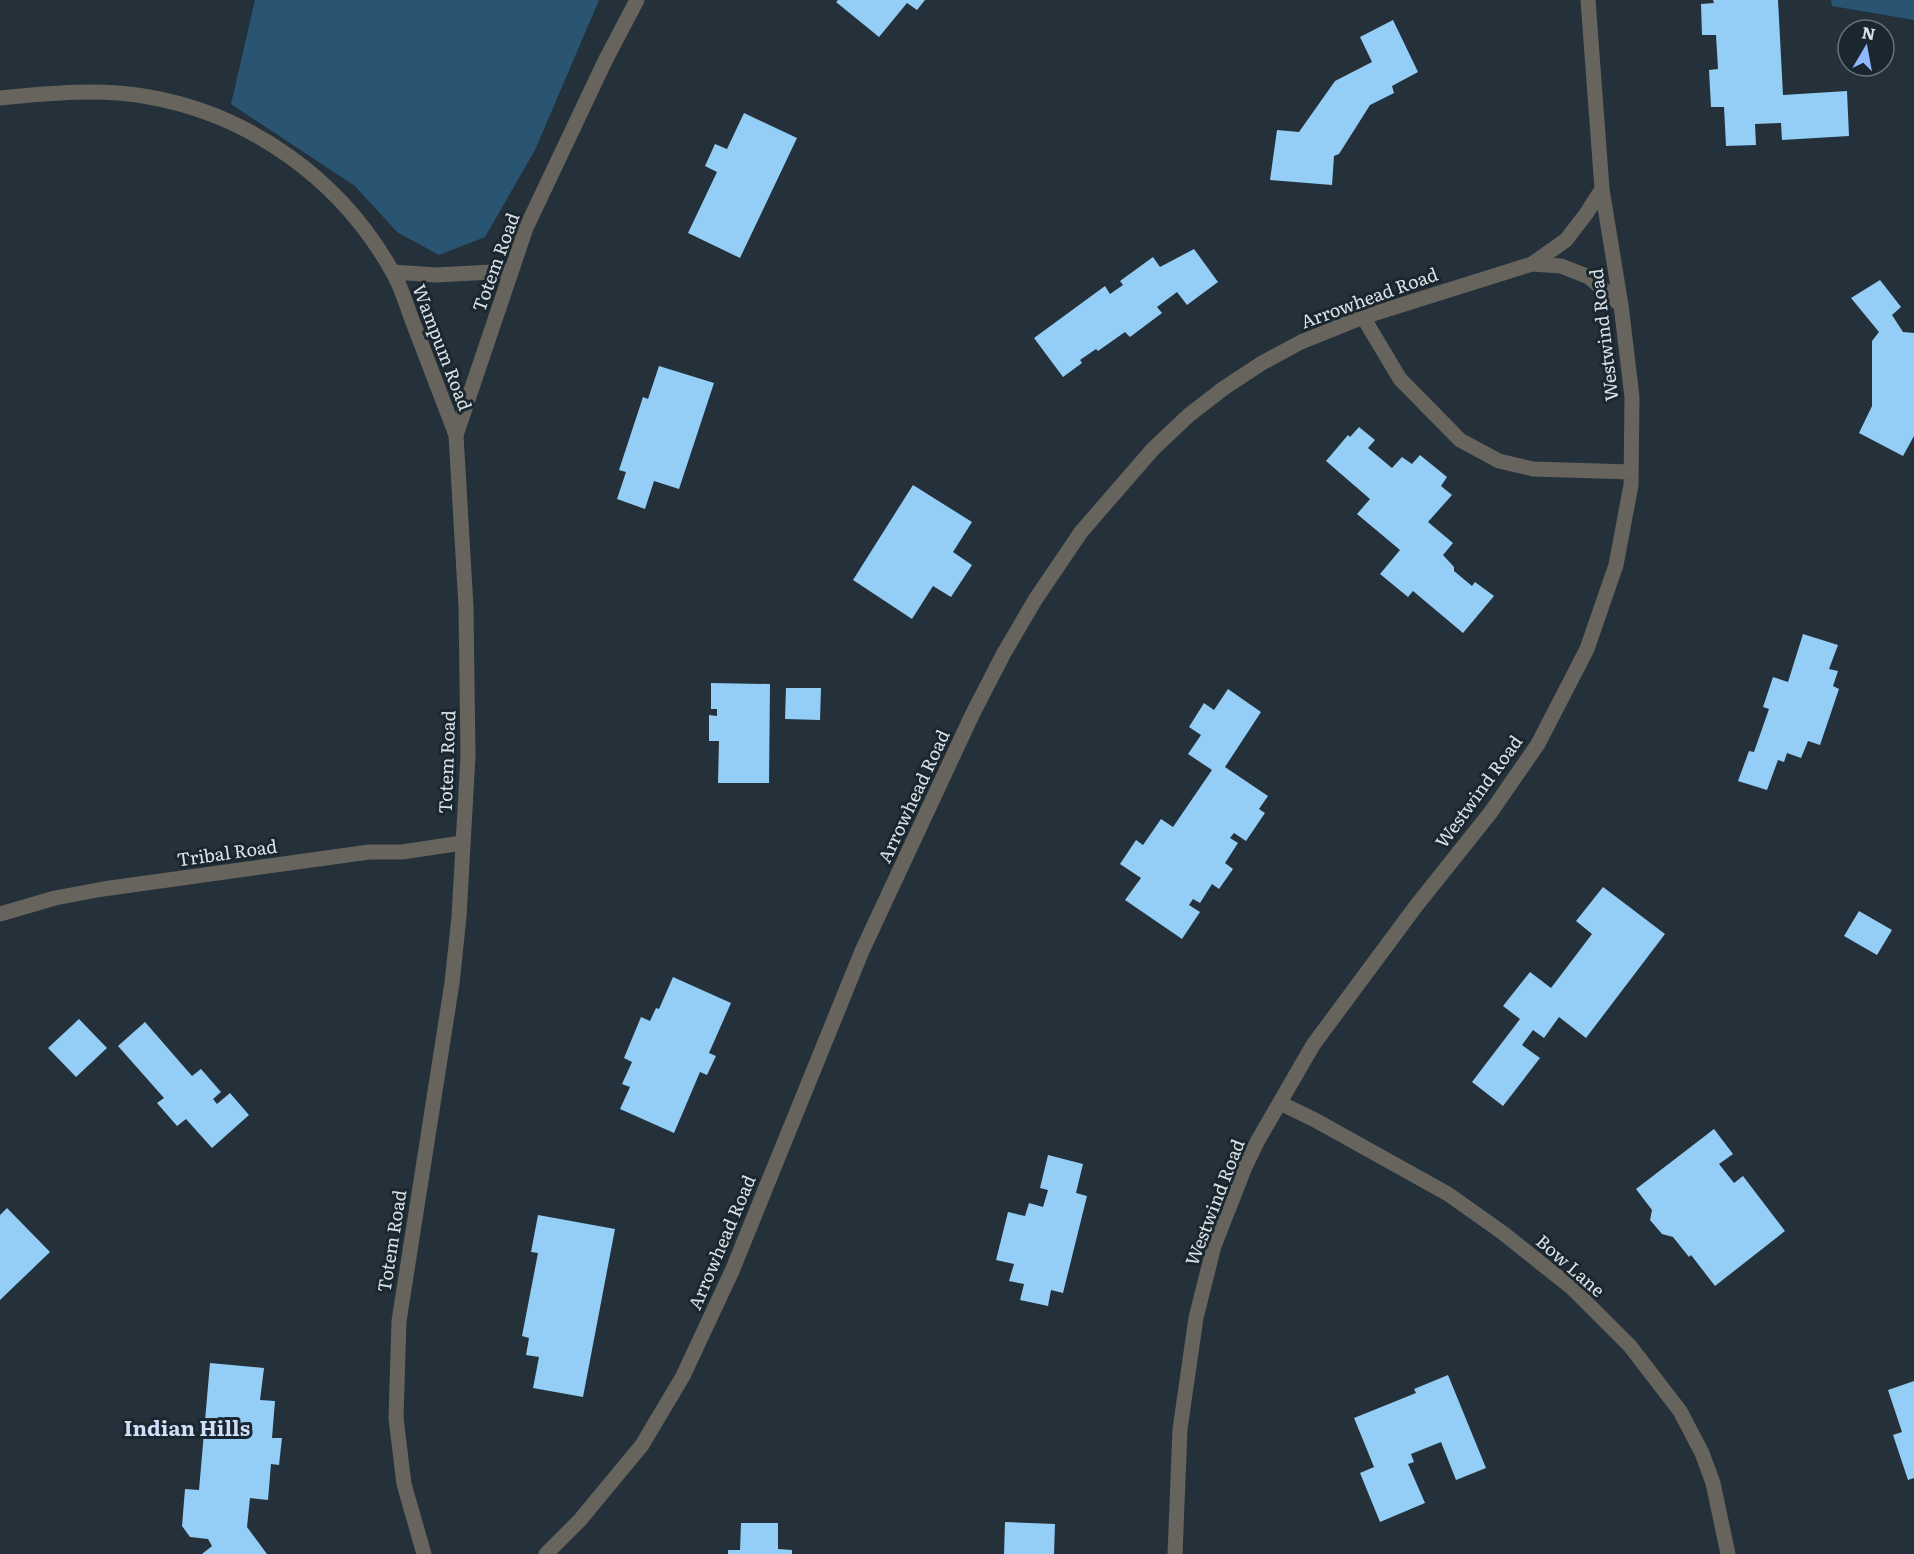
<svg xmlns="http://www.w3.org/2000/svg" width="1914" height="1554" font-family="Literata,serif">
<style>
.green{fill:#295573}
.building{fill:#94cdf6}
.lines{fill:none;stroke-linecap:round;stroke-linejoin:round}
.minor{stroke:#66645d;stroke-width:15}
.labels{text-anchor:middle;dominant-baseline:central;stroke-width:6;stroke-linejoin:round;paint-order:stroke}
.street-label{font-size:18px;fill:#dae2e8;stroke:#1b272f}
.quarter-label{font-size:21px;font-weight:bold;fill:#cfdffa;stroke:#1b272f}
</style>
<rect width="100%" height="100%" fill="#24313a"/>
<path class="green" d="M255,0h344l-64,150 -50,87 -46,18 -42,-23 -42,-46 -124,-82z
M1831,0h83v20l-82,-14z"/>
<path class="building" d="M838,0h87l-8,10 -10,-7 -28,34 -43,-35z
M1713,0h65l5,95 64,-4 2,45 -67,4 -1,-17 -26,1 1,21 -30,1 -2,-39h-13l-2,-37 9,-1 -2,-34h-14l-1,-31 13,-1z
M1393,20l25,52 -26,14 2,7 -24,12 -31,49 -5,2 -2,29 -62,-5 7,-50 22,2 36,-51 37,-19 -12,-25z
M744,113l53,25 -57,120 -52,-25 29,-61 -12,-6 10,-22 12,5z
M1194,249l24,33 -31,23 -10,-13 -20,15 5,6 -32,24 -5,-5 -27,19 -2,-2 -16,11 2,3 -19,14 -29,-39 71,-52 5,8 13,-9 -3,-4 33,-24 7,10z
M1880,280l21,27 -9,8 11,17 11,1v103l-11,20 -44,-23 13,-27v-65l7,-9 -28,-34z
M659,366l55,17 -35,106 -25,-8 -9,28 -28,-10 9,-27 -7,-2 24,-73 5,2z
M1359,427l16,13 -7,8 24,20 10,-11 10,7 8,-9 27,22 -6,9 11,9 -24,27 25,21 -10,12 11,12v4l18,15 3,-4 19,14 -31,37 -50,-42 -5,6 -28,-23 20,-24 -43,-36 13,-15 -44,-38 22,-26 2,2z
M913,485l59,37 -19,30 19,13 -21,32 -18,-11 -21,33 -59,-39z
M1803,634l35,11 -9,24 9,2 -5,15 6,3 -19,56 -12,-4 -7,17 -14,-5 -3,9 -6,-2 -11,30 -29,-9 11,-30 5,1 15,-43 -6,-2 10,-30 15,5z
M711,683l59,1 -1,99h-51l1,-42h-10v-26l8,1v-7h-6z
M786,688h35l-1,32 -35,-1z
M1228,689l33,23 -36,55 43,29 -9,13 6,4 -19,28 -12,-8 -4,5 8,5 -13,20 8,6 -14,20 -7,-5 -12,19 -7,-4 -4,6 11,7 -18,27 -57,-39 16,-22 -21,-14 16,-24 7,5 18,-26 12,8 39,-57 -24,-16 13,-19 -12,-8 15,-24 10,7z
M1603,887l62,47 -79,104 -27,-21 -15,21 -11,-8 -11,15 18,13 -37,48 -31,-24 48,-63 -17,-13 27,-34 21,16 41,-54 -16,-13z
M1859,911l33,19 -15,25 -33,-19z
M673,977l58,26 -22,50 7,3 -9,19 -7,-3 -26,61 -54,-24 10,-22 -8,-3 10,-22 -8,-4 17,-41 9,4 6,-13 3,1z
M79,1019l28,29 -31,29 -28,-29z
M145,1022l47,54 9,-7 20,23 -8,7 4,5 13,-11 19,22 -37,33 -26,-29 -9,7 -20,-23 7,-5 -46,-52z
M1714,1129l19,25 -14,10 15,19 9,-7 42,55 -70,55 -24,-31 -2,2 -16,-20 -11,-3 -12,-14 2,-10 -16,-21z
M1048,1155l35,9 -7,29 11,3 -24,97 -12,-3 -3,16 -28,-6 4,-16 -15,-3 5,-17 -18,-4 12,-48 17,4 4,-13 14,4 5,-17 -8,-2z
M7,1208l43,44 -50,48v-85z
M538,1215l77,14 -32,168 -50,-9 6,-31 -13,-2 3,-17 -7,-2 16,-83 -7,-1z
M210,1363l54,5 -4,32 15,1 -3,37h10l-3,27 -8,-1 -3,36 -18,-2 -3,29 20,27h-65l10,-8 -4,-7 -18,-2 -8,-11 3,-37 14,1z
M1448,1375l38,93 -30,12 -15,-38 -30,12 3,8 -6,2 17,39 -45,19 -20,-49 14,-6 -20,-49 62,-25 -2,-4z
M1914,1381v97l-6,2 -15,-45 9,-3 -14,-42z
M1005,1522l50,2 -1,30h-50z
M741,1523h37v26l14,1v4h-64v-4h12z"/>
<g class="lines">
<path class="minor" d="M0,98c50,-5 100,-10 149,-1 102,18 192,83 243,174 10,16 15,37 22,54 14,37 28,74 42,110
M1532,264l29,2 28,11 32,28
M393,272l43,3 75,-4
M1363,317l37,62 60,61 39,21 34,8 98,3
M0,914l55,-16 48,-9 266,-37h33l60,-9
M1280,1103l35,17 133,74 55,39 69,55 58,58 50,65 22,42 11,30 15,71
M424,1554l-20,-70 -8,-66 3,-97 53,-338 7,-66 9,-161 -2,-149 -10,-172 70,-207 79,-167 32,-61
M546,1554l34,-34 62,-75 41,-69 49,-105 130,-320 111,-238 31,-60 31,-53 46,-68 72,-83 36,-34 35,-27 38,-25 39,-21 62,-25 169,-53 34,-24 20,-26 16,-25
M1175,1554l5,-125 16,-111 18,-72 31,-79 12,-25 56,-97 103,-139 75,-94 47,-68 49,-95 29,-84 15,-80 1,-88 -11,-92 -19,-116 -14,-189"/>
</g>
<g class="labels">
<g class="street-label">
<text transform="translate(495 262) rotate(-70)">Totem Road</text>
<text transform="translate(1369 297) rotate(-20)">Arrowhead Road</text>
<text transform="translate(1603 335) rotate(-97)">Westwind Road</text>
<text transform="translate(443 347) rotate(69)">Wampum Road</text>
<text transform="translate(446 762) rotate(-88)">Totem Road</text>
<text transform="translate(1478 791) rotate(-54)">Westwind Road</text>
<text transform="translate(913 796) rotate(-65)">Arrowhead Road</text>
<text transform="translate(227 852) rotate(-8)">Tribal Road</text>
<text transform="translate(1214 1202) rotate(-69)">Westwind Road</text>
<text transform="translate(391 1241) rotate(-81)">Totem Road</text>
<text transform="translate(721 1242) rotate(-67)">Arrowhead Road</text>
<text transform="translate(1571 1265) rotate(41)">Bow Lane</text>
</g>
<g class="quarter-label">
<text x="187" y="1426">Indian Hills</text>
</g>
</g>
<g transform="translate(1866 48) rotate(10)"><circle r="28" fill="#1b272f" stroke="#677279" stroke-width="1.5"/>
<path d="M0-4.5L10 22L0 15L-10 22Z" fill="#8fb8fd"/>
<text y="-9" font-size="16" font-weight="bold" text-anchor="middle" fill="#dae2e8">N</text>
</g>
</svg>
